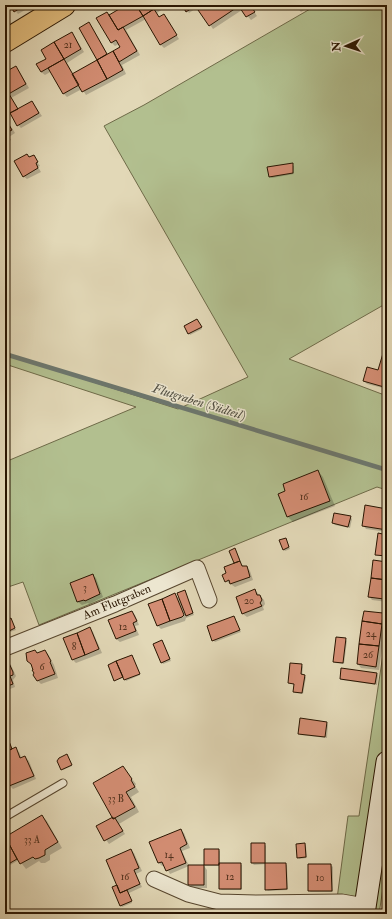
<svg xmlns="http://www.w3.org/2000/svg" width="392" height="919" font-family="'IM FELL Double Pica',serif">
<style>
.green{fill:#b2bf8f;stroke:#6e6a48}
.shadow{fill:#0003}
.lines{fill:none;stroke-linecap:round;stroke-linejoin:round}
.stream{stroke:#6c776e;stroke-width:4.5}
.building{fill:#d38d73;stroke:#291501}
.lane-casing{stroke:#57462e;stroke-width:9}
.street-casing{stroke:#57462e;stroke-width:17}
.secondary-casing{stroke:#291501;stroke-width:23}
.primary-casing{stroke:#291501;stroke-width:24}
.lane{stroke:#ece6d0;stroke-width:7}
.street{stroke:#ece6d0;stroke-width:15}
.secondary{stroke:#ece6d0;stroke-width:21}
.primary{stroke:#e1bc7c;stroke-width:22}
.labels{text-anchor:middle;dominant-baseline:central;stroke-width:3;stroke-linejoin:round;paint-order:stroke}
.number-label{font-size:10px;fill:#54331e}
.street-label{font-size:12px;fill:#291501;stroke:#ece6d0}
.water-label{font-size:13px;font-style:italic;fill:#504e41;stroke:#ece6d0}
</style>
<rect width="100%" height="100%" fill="#e2d8b7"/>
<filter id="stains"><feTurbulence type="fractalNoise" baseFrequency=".005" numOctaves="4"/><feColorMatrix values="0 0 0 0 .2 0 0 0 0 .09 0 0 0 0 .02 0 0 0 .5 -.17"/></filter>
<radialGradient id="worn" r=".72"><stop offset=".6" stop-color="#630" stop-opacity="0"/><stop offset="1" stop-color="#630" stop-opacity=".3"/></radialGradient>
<path class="green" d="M317,5h70v298l-98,56 98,37v94l-10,-3 -338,138 -16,-43 -18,6v-126l131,-55 -131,-43v-10l173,55 70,-32 -144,-251 40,-21z
M387,627v235l-8,52h-44l13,-98h11z"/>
<path class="shadow" d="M11,5h23l-16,9z
M128,5h40l-11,8 2,5 5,-3 3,4 12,20 -15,9 -3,-3 -15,-26 -20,11 14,25 -18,10 4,9 -40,21 -4,-6 -15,8 -3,-3 -12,-23 -7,4 -4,-3 7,-13 23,-26 4,4 9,15 -17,11 6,11 25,-14 -17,-32 8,-5 3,4 16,28 13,-8 -2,-3 -4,2 -3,-3 -14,-25 9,-5 3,3z
M183,5h67l7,11 -6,4 -9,-10 -29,19 -15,-22 -9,6z
M295,5h18l-12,7z
M5,13l5,9 -5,3z
M19,71l10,17 -18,10 7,12 14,-8 10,14 -21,12 -3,-3 -13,-22v-29z
M5,117l10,16 -6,4 2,3 -6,3z
M33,156l7,10 -2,1 3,5 -14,7 -4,-3 6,-18z
M292,165l2,1v8l-22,4 -2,-1 -2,-9z
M197,320l5,9 -12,6 -1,-2z
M387,352v37l-20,-5 -3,-3 15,-10z
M318,471l5,6 12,29 -42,16 -5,-5 -9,-23 8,-3z
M387,510v22l-21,-3 -3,-4z
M350,517l2,2 -2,9 -15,-3 -2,-2z
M287,541l3,8 -5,2 -2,-2z
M235,549l5,10 -1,2 5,6h3l3,4 3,9 -18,7 -9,-6 1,-7 8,-10 -5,-13z
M387,563v39l-15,-2 -3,-4z
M92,575l4,3 7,19 -14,7 -1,-1 -6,2 -4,-3 -7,-19z
M255,590l9,10 1,4 -2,3 1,3 -17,7 -4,-3 -6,-16z
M185,591l9,24 -8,3 -1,3 -24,8 -3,-3 17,-31 6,5z
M132,612l3,3 4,10 -4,1 4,9 -19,7 -4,-3 -7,-18z
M383,614l1,2 -1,10 2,2 -6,42 -18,-2 -3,-4z
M234,617l7,15 -26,10 -2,-2z
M11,620l5,10 -6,2 -5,-10z
M90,628l3,4 9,21 -26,10 -3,-3z
M345,639l2,2 -3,23 -9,-1 -1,-1z
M163,643l8,18 -8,3 -1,-2z
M35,651l3,3 7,-3 3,3 6,11 4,13 -17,6 -6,-6 -2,-7z
M132,656l8,19 -14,6 -2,-3 -8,4 12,-6z
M7,662l4,3 5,11 -3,4 2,7 -10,4v-28z
M302,665l1,2 -1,9 4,1 -3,17 -8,-1 -1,-1 1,-7 -6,-2z
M377,674l1,1 -1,10 -35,-5 -1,-1z
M327,723l1,2 -1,13 -27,-3 -1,-2z
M5,738l7,12 3,-1 4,3 3,7 3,-2 4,4 7,18 -23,10 -3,-3 -5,-12z
M68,757l4,9 -9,4 -1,-1z
M123,767l13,17 -1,2 4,6 -8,5 8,15 -20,12 6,10 -16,10 -12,-17 17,-9z
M42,816l5,5 15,27 -12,7v5l-5,3h-4l-2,-2 -13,8 -7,-9 -14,8v-28z
M180,830l4,3 6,15 -8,3 7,15 -19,8 -5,-9 -3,1 -3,-3z
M252,844h12l2,2v18h19l2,1 1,25 -20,1 -2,-2v-25l-12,1 -2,-2z
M305,844l1,2 1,12 -8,1 -1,-2z
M131,850l3,3 8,18 -6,3 6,13 -13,6 3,10 -10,4 -1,-1 -3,-20z
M205,850h13l2,1v13h20l2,1v25h-20l-2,-1v-23h-16l3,4v18h-14l-4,-4v-18h16z
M331,865l2,2v25h-22l-2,-1z"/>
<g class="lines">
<path class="stream" d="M5,354l382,116"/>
</g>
<path class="building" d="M10,5h15l-11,7z
M126,5h10l7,11 -25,14 -9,-15z
M136,5h24l-17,11z
M182,5h13v1l-9,6z
M206,5h32l1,1 -30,20 -11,-16z
M238,5h12l5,7 -9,5z
M154,9l5,8 5,-3 13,21 -17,10 -17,-29z
M107,12l11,18 5,-3 14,24 -18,11 -6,-11 7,-4 -4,-7 -5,3 -15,-25z
M89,22l18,32 -10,6 -18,-32z
M72,32l9,17 -17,10 -10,-17z
M54,42l10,17 -23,13 -5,-8 10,-5 -5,-9z
M113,51l10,19 -16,9 -10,-19z
M64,59l15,26 -16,9 -15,-26z
M97,60l10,19 -25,13 -10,-18z
M16,66l10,18 -21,12v-24z
M9,94l9,15 -8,4 -5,-8v-9z
M32,101l7,12 -22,13 -7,-13z
M5,118l7,12 -6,3 2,3 -3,2z
M27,154l2,3 5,-2 4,7 -2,1 2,5 -15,9 -9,-16z
M293,163v10l-24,4 -2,-10z
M197,319l5,8 -14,7 -4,-8z
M384,350l3,1v26l-3,10 -21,-6 4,-14 11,3z
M318,470l12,31 -43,16 -9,-23 7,-3 -2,-7z
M365,505l22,4v21l-25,-4z
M334,513l17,3 -3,11 -16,-4z
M378,533l9,2v21l-12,-1z
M286,538l3,9 -6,3 -4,-10z
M235,548l5,13 -6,2 -5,-12z
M373,560l14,2v18l-16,-2z
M240,561l2,5h5l3,11 -20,7 -1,-4 -4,2 -3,-7 4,-2 -2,-6z
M93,574l7,20 -15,7 -1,-1 -7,2 -7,-19z
M371,578l16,2 -3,19 -16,-2z
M255,589l2,6h3l2,5 -2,3 2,3 -20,8 -6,-17z
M185,590l8,23 -7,3 -9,-23z
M175,593l9,22 -2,2 -12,4 -8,-22z
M162,599l8,22 -13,5 -9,-22z
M132,611l5,10 -4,2 3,8 -20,8 -8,-19z
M364,611l19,2 -1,11 -20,-3z
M234,616l6,14 -28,11 -5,-15z
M11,618l4,10 -8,4 -2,-6v-5z
M362,621l20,3 -3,22 -20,-2z
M90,627l9,22 -14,6 -8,-22z
M77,633l8,22 -13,5 -9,-22z
M336,637l10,1 -3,25 -10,-1z
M162,640l8,19 -9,4 -8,-19z
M359,644l20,2 -3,21 -19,-3z
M35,650l2,3 8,-3 6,11 -1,1 5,12 -18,7 -4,-6 1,-2 -2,-3h1l-2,-6 -4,-3 -1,-8z
M132,655l8,19 -16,6 -8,-19z
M8,661l5,11v3l-3,1 3,8 -8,3v-25z
M116,661l7,16 -9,4 -6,-16z
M290,663l12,1 -1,10 4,1 -3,18 -9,-1 1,-8 -6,-1z
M341,668l36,5 -2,11 -35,-5z
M300,718l27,4 -2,15 -27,-3z
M7,736l5,13 -7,3v-15z
M16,747l4,11 5,-2 9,20 -25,10 -4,-9v-25z
M67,754l5,11 -11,5 -4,-9 2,-3z
M123,766l9,13 -1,1 4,7 -9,5 9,15 -22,12 -20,-36z
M42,815l16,27 -13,8v5l-6,3 -4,1 -2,-2 -13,7 -15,-27z
M113,817v2l2,-1 8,13 -19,10 -8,-15z
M181,829l6,15 -7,4 6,15 -20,8 -4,-9 -4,1 -9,-21z
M6,838l11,21 -12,7v-27z
M251,843h14v20h-14z
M305,843l1,14 -9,1 -1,-14z
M131,849l8,19 -5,2 6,14 -20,9 -14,-33z
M204,849h15v16h-15z
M219,863h22v26h-22z
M265,863h21l1,26 -22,1z
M308,864h23l1,27h-24z
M188,865h16v20h-16z
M117,885l3,8 7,-3 5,11 -12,5 -8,-19z"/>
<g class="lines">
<defs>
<path id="lane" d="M5,817l58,-34"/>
<path id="street" d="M5,648l110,-44 82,-36 12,32
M154,879l34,15 31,8 37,1
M255,914l1,-11 86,-1 23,4"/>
<path id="secondary" d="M364,914l23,-152"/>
<path id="primary" d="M5,41l59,-36"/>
</defs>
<use href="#lane" class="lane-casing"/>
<use href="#street" class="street-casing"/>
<use href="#secondary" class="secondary-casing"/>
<use href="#primary" class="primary-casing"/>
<use href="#lane" class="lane"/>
<use href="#street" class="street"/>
<use href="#secondary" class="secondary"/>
<use href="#primary" class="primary"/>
</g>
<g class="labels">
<g class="number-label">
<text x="68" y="45">21</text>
<text x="304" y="497">16</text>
<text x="85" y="588">3</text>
<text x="249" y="601">20</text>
<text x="123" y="627">12</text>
<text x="371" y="634">24</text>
<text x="74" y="647">8</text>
<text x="368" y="655">26</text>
<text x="42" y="667">6</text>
<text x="116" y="799">33 B</text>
<text x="32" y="840">33 A</text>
<text x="169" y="855">14</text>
<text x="125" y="877">16</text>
<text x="230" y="877">12</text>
<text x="320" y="878">10</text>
</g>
<g class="street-label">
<text transform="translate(117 602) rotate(-23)">Am Flutgraben</text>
</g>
<g class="water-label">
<text transform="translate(199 402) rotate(17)">Flutgraben (Südteil)</text>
</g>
</g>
<rect width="392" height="919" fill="none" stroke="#e2d8b7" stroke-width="20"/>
<rect x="6" y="6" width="380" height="907" fill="none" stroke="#291501" stroke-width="2"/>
<rect x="10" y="10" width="372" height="899" fill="none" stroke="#291501"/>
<g transform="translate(346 46) rotate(267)" stroke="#ece6d0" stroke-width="3" paint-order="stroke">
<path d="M0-3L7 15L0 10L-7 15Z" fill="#291501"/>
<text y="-6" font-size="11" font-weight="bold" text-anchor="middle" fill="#291501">N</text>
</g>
<rect width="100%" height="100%" filter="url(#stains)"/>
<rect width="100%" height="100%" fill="url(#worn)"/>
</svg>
